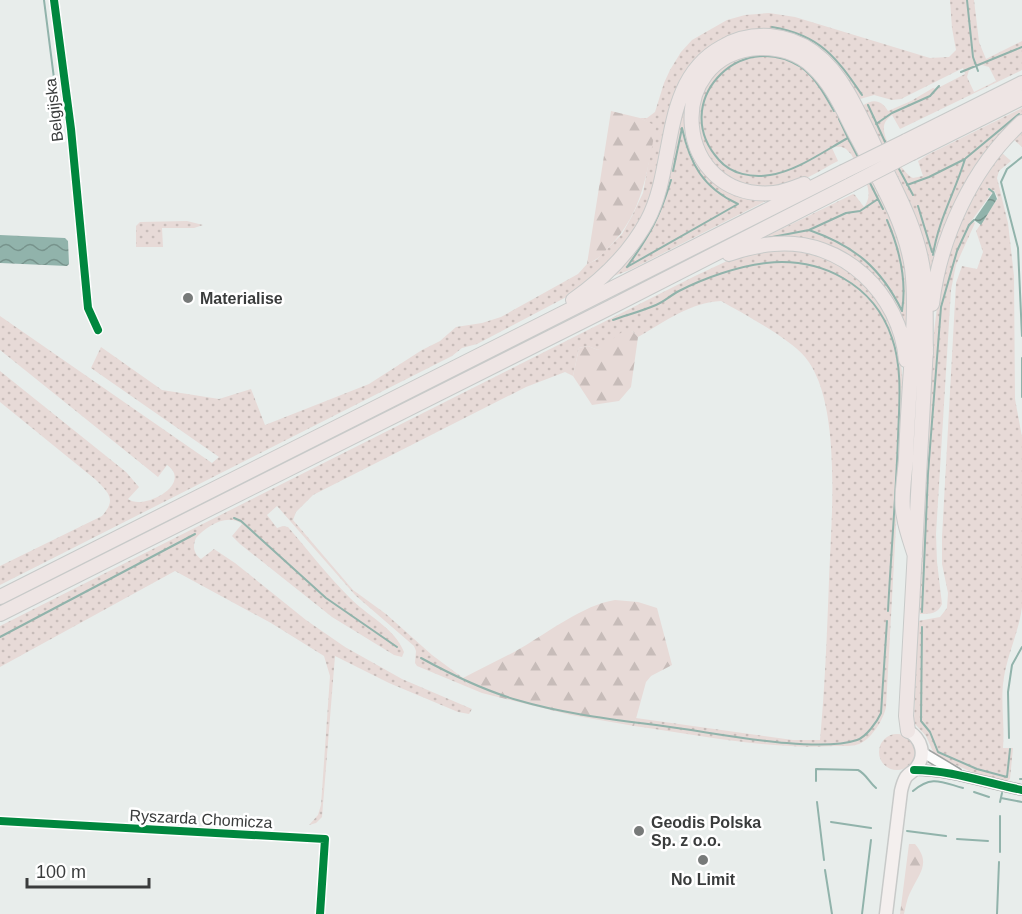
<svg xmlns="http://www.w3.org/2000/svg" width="1022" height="914" font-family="Helvetica,sans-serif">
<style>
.grass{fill:url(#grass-dots);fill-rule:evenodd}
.forest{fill:url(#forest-firs)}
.water{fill:url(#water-waves)}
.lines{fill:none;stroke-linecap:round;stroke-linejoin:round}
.stream{stroke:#91b3ab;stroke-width:2}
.minor-casing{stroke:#a0a3a2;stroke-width:10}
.tertiary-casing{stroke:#a0a3a2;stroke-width:12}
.primary-casing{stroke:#c8cac9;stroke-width:15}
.motorway-casing{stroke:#c8cac9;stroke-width:16}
.minor{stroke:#fcfcfc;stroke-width:8}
.tertiary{stroke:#fcfcfc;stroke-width:9}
.primary{stroke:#f4efee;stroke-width:12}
.motorway{stroke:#eee5e4;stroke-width:14}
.motorway-bridge-casing{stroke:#c8cac9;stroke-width:16;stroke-linecap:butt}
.motorway-bridge{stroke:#eee5e4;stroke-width:14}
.cycleway-casing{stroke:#fff;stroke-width:11}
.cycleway{stroke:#00873e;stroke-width:8}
.poi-dot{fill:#777a79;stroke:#fff;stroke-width:2}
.labels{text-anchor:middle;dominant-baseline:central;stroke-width:5;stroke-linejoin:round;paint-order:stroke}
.street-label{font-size:16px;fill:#3a3c3c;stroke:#fff}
.poi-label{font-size:16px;font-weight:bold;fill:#3a3c3c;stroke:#fff;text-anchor:start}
</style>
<defs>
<pattern id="grass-dots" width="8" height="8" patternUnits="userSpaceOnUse" patternTransform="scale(1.5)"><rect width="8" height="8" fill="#e7dad7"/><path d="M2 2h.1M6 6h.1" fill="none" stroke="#c7bcb9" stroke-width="1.8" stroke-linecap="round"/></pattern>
<pattern id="forest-firs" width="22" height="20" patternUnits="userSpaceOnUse" patternTransform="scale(1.5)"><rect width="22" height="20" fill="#e7dad7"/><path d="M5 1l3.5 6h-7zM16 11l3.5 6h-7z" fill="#c7bcb9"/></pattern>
<pattern id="water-waves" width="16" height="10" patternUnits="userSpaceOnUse" patternTransform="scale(1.5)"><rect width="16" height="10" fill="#91b3ab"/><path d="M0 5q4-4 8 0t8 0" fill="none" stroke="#77938c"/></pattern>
</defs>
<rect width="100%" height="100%" fill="#e8edeb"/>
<path class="grass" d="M950,0h24l5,42 7,17 36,-18v29l-122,59 -8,-14c-4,3 -8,7 -8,12 -2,11 19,47 29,51l10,-2 -5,-15 9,-6 95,-47v6l-13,12 -78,150c-9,-61 -41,-115 -69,-170 11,-8 20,-6 26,5l23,-10 22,-13 3,1 29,-15 -2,-6 -62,31 -9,1 -18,-5 -14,4 -23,-35 -17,-16 -20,-12 -19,-6 -23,-1 -19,3 -19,8 -23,18 -44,133 -14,33 -23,33 -42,36 -97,51 -15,4 -10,8 -452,229v-19l102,-50c14,-16 8,-22 -6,-36l-96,-78v-31l126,101 13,15 -11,12c15,12 66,-15 39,-34l-9,12 -158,-127v-34l212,147 7,-6 -128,-89 10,-21 61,43 57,9 32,-10 14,36 104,-41 53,-34 18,-9 16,-14 26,-4 19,-6 77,-43 9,-10 9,-4 26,-26 10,-18 11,-23 12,-66 -15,-9h7l8,-6 9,-29 6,-13 11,-18 11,-12 35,-20 18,-5 24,-2 26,4 135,41 19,-1 7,-7 -4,-22zM982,65l7,2 7,14 -22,11 -7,-15 2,-7z
M767,40c31,4 53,19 71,45l63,124 8,20 11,45 2,35 -22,408 19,-400c0,-70 -19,-107 -50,-168 -15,-30 -29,-71 -57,-91 -82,-58 -175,59 -100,122 11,9 26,17 41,19 5,1 9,1 13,2l-136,69 -16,6c22,-25 40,-50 50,-81 20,-63 12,-152 103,-155z
M751,54h27l25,11 26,28 62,124 11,33 5,27 1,60 -47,-71 -102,-26 94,-46 2,1 9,12c13,-17 -5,-37 -13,-53 -6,-7 -10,-9 -19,-6l6,13c-18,9 -37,23 -59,26 -61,7 -105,-52 -70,-106 10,-15 27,-21 42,-27z
M1022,128v19l-9,-8 -11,14 9,8 -12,10 -2,7 11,45 6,53 1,123 7,38v170c-3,24 -14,46 -18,70 -4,23 1,47 -1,71h10l-3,31 -3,2 -35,-9 -37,-16 -9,-20 -11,-12 -1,-5 4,-98 22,-4 7,-9 1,-15 -6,-29v-27l14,-254 6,-17 15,3 6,-17 -7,-21 22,-33 -4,-8 -22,30 3,3 -19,42 -5,25 -15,244 1,28 5,42c-4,10 -12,10 -22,10l-2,-5 16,-277 5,-41 19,-67 27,-51z
M187,221l16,4 -9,3h-32l1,19h-27v-21l4,-4z
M767,250c10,0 22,0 32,1 39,7 77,34 92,71 10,25 12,52 12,78l-17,307c-2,11 -13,30 -25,36 -7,4 -19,3 -27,3 -66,4 -135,-11 -200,-20l2,-8 157,22h27c5,-53 7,-106 9,-160 2,-57 14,-178 -24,-223 -16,-19 -61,-43 -84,-56 -30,1 -57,21 -83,36l-6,-6 -34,19 -10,-4 -9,2 -6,28 -8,-4 -39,15 -213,108 -17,17 -3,8 60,70 33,24 46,41 31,23 7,10 -53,-22 -2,-3 1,-12 -2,-5 -59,-51 -78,-89 -10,9 10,13 6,-2 5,1c20,23 39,48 61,70 17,18 46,31 55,55l-2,5 -8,-2 -62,-38 -92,-73 -8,-8 10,-12c-15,-11 -35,2 -46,14 -4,9 -2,16 5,21l13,-10 21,14 71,57 39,27 57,32 70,30 -3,5 -11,-2 -69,-29 -54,-27 -13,161 -6,6 -7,2 9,-10 3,-10 9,-129 -6,-20 -53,-33 -96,-52 -175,96v-41l695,-350 32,-15z
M879 752a18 18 0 1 1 36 0a18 18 0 1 1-36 0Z"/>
<path class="forest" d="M611,111l29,7 16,8c-9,45 -13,87 -47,121 -7,8 -12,13 -22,17z
M632,331l6,6 -7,50 -12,14 -27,4 -19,-29 6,-28 9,-2 10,4 24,-18z
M615,600l23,2 19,6 15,57 -21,11 -5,6 -12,44 -63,-11 -89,-22 -12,-5 -7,-10c19,-10 39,-19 58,-30 28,-16 62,-43 94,-48z
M909,844h6c16,19 5,28 -4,47 -4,7 -5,15 -7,23h-4z"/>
<path class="water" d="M994,191l3,8 -16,26 -7,-5z
M0,235l65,3 3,3 1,23 -2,2 -67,-3z"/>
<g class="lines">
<path class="stream" d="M44,0l18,141
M967,0l6,57 5,14
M772,27c48,8 64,30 90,68
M961,72l61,-25
M868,105l18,39
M834,111c-9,-16 -18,-33 -33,-44 -62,-40 -133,37 -82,93 12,14 33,18 51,15 27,-4 54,-24 78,-37l-9,-19
M876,124l16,-11 38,-17 9,-10
M848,138l11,21
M1022,157l-15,12 -6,13 17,66 4,88
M966,158l53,-44
M898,167l15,28
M671,180c-11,37 -22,56 -44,87l111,-63c-35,-16 -48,-40 -56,-76l-9,43
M869,181l14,28
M907,185l22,-8 36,-18c-10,33 -27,62 -32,96
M989,189l4,3
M918,206l14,46
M887,220c12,28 20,61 15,91
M809,230c46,16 72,38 93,81
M767,238l42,-8 37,-17 14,-2 18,-12
M613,320c14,-5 29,-9 43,-15 8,-3 15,-10 23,-14 25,-13 60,-25 87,-28 55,-6 108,21 126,75 11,31 7,68 6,100 -2,58 -7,115 -10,173
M1022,358v39
M234,518l7,3 85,77 71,49
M922,612l6,-139 13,-166 16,-56 12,-26 5,-5
M922,627l-1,94 9,11 8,20 39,17 30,8 3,-28
M0,637l195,-103
M421,658c31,17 62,32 96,42 54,16 112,21 167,29 42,6 135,24 173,11 9,-3 20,-18 24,-27l6,-92
M1009,738l-1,-46 4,-27 10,-18
M1020,779h2
M816,781v-12l42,1c8,4 11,12 18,18
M913,791c19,-16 28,-9 50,-3
M974,792l15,5
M1001,798l21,4
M817,802l7,58
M1000,802l2,-9
M831,822l40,6
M907,831l39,5
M957,839l31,2
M1000,852v-36
M825,870l7,44
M862,914l9,-74
M997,914l2,-52"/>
<defs>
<path id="minor" d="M54,0l17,129 17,179 10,22
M0,821l325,18 -5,75"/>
<path id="tertiary" d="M922,752l35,21
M914,770c37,0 72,13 108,20"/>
<path id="primary" d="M886,914l15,-123c1,-4 2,-9 5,-14 3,-4 7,-5 10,-9 11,-13 5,-30 -8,-37"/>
<path id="motorway" d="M906,141l116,-58
M912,153l110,-55
M804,184c-10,4 -20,8 -30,9 -101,9 -113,-139 -15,-145 19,-1 40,5 54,19 21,19 32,48 45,72 22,42 47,83 54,129 4,33 1,66 -1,100 -2,30 -4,60 -5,90 -1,17 -6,42 -2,59 2,13 7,26 11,39
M729,254c14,-5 30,-9 45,-10 69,-6 126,50 132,116
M573,300c30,-21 56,-46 74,-79 30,-55 12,-140 75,-174 15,-9 32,-12 48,-11 36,3 61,27 78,57 12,21 22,43 32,65 19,38 39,75 44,119 3,25 1,52 2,77
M932,304c8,-66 40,-137 90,-182
M0,597l843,-425
M0,614l615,-309 235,-120
M908,731l-2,-15 20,-369"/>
</defs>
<use href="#minor" class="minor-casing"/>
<use href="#tertiary" class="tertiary-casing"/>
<use href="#primary" class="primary-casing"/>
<use href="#motorway" class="motorway-casing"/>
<use href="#minor" class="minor"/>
<use href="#tertiary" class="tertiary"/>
<use href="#primary" class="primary"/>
<use href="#motorway" class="motorway"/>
<defs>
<path id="motorway-bridge" d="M843,172l63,-31
M850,185l62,-32"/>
</defs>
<use href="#motorway-bridge" class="motorway-bridge-casing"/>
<use href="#motorway-bridge" class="motorway-bridge"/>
<defs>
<path id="cycleway" d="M54,0l17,129 17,179 10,22
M914,770c37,0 72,13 108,20
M0,821l325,18 -5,75"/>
</defs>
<use href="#cycleway" class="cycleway-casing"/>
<use href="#cycleway" class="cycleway"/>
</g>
<g class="poi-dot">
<circle cx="188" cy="298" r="6"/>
<circle cx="639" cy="831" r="6"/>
<circle cx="703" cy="860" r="6"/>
</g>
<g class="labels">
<g class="street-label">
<text transform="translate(54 110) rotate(-97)">Belgijska</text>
<text transform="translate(201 819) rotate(3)">Ryszarda Chomicza</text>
</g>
<g class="poi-label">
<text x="200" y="298">Materialise</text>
<text x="651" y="822">Geodis Polska<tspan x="651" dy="18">Sp. z o.o.</tspan></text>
<text x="703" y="879" text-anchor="middle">No Limit</text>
</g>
</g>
<path d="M27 878v9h122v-9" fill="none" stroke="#3a3c3c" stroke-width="3"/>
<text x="36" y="878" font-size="18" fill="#3a3c3c" stroke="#ffffff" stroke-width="4.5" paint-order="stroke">100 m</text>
</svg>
